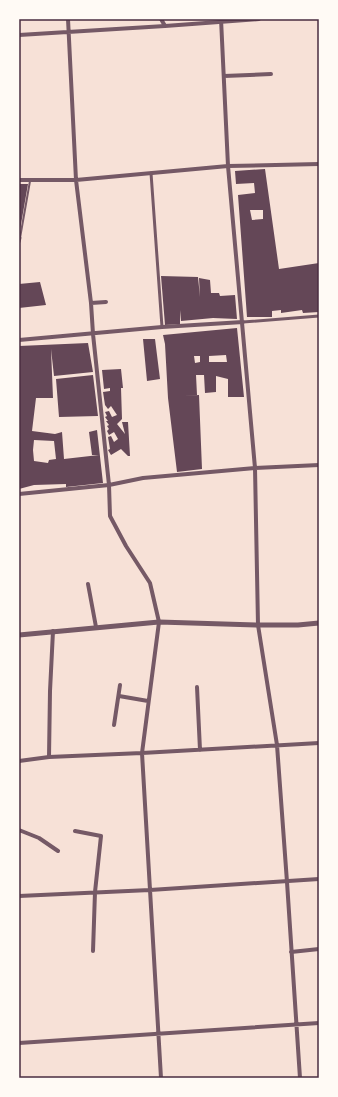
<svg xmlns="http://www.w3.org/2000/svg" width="338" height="1097" font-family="Ubuntu,sans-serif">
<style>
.building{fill:#644757;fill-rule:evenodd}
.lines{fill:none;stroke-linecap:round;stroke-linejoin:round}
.service{stroke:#755966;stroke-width:2}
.pedestrian{stroke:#755966;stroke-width:3}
.minor{stroke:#755966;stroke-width:4}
.tertiary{stroke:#755966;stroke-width:5}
.neatline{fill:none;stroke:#4a2c40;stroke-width:1.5}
</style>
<rect width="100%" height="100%" fill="#f7e1d7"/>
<path class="building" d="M265,169l14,100 40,-6v49l-16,1 -1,-3 -21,3v-3l-9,1v6h-25l-9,-122 17,-2 -1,-10 -18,1 -1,-13zM250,210h13v9l-11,1z
M19,184h9l-8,46h-1z
M161,276l37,1 2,20 -1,-19 11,2 1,13h8l1,3 15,-1 2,24 -24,-1 -32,3 -1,-11v14l-15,1z
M40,282l6,23 -27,3v-24z
M237,328l7,69h-16v-18l-12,-3v16l-11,1 -1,-18h-8l1,20 -15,1 17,-1 3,74 -25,3 -9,-74 -3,-54 -2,-9zM226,355l1,7h-18v-6zM194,356h6v6l-5,1z
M143,339h12l5,40 -13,2z
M88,343l5,29 -39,4 -3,-27 2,49h-17l-4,33 23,3 7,-2 2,27 35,-4h-7l-3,-23 8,-2 6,53 -37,4v-3l-32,1 -15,4v-143zM34,440l20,1 2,18 -7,1 -1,3 -14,-2 -1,-11z
M121,369l2,19h-2l1,31 -5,5 8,10 -3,-12h6l2,34h-2l-7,-7 -10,6 -3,-5 2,-1 -2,-12 3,-1 3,6 4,-3 -4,-7 -5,3 -2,-4 2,-2 -2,-3 2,-1 -3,-4h2l-3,-4 2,-1 -2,-4 4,-1 3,6 5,-2 -6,-9 -3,3 -3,-4 -2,-13 7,-1v-3l-6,1 -2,-19z
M93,375l5,41 -39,1 -3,-38z"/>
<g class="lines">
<path class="service" d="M20,238l10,-57"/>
<path class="pedestrian" d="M151,173l11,154
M19,242l1,-4
M243,322l76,-6"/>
<path class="minor" d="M68,19l8,161 15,123 2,31 16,151 1,31 16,30 24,37 9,39 -17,131 19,325
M161,19l4,7
M221,19l7,147 27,302 3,157 19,120 10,137 13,196
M19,35l146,-9 94,-7
M224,76l47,-2
M19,180h57l152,-14 91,-2
M91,303l15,-1
M19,340l143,-13 81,-5
M19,494l90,-9 34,-7 112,-10 64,-3
M88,584l8,43
M197,687l3,63
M119,696l29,5
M114,725l6,-40
M49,757l1,-66 3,-60
M19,761l30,-4 93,-4 177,-10
M19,830l20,8 19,13
M75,831l26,5 -6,56 -2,59
M19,896l131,-6 169,-11
M291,952l28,-3
M19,1043l300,-20"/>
<path class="tertiary" d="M19,635l140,-13 99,3h40l21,-2"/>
</g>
<rect width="338" height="1097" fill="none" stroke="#fffaf5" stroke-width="40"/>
<rect x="20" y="20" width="298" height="1057" class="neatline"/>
</svg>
